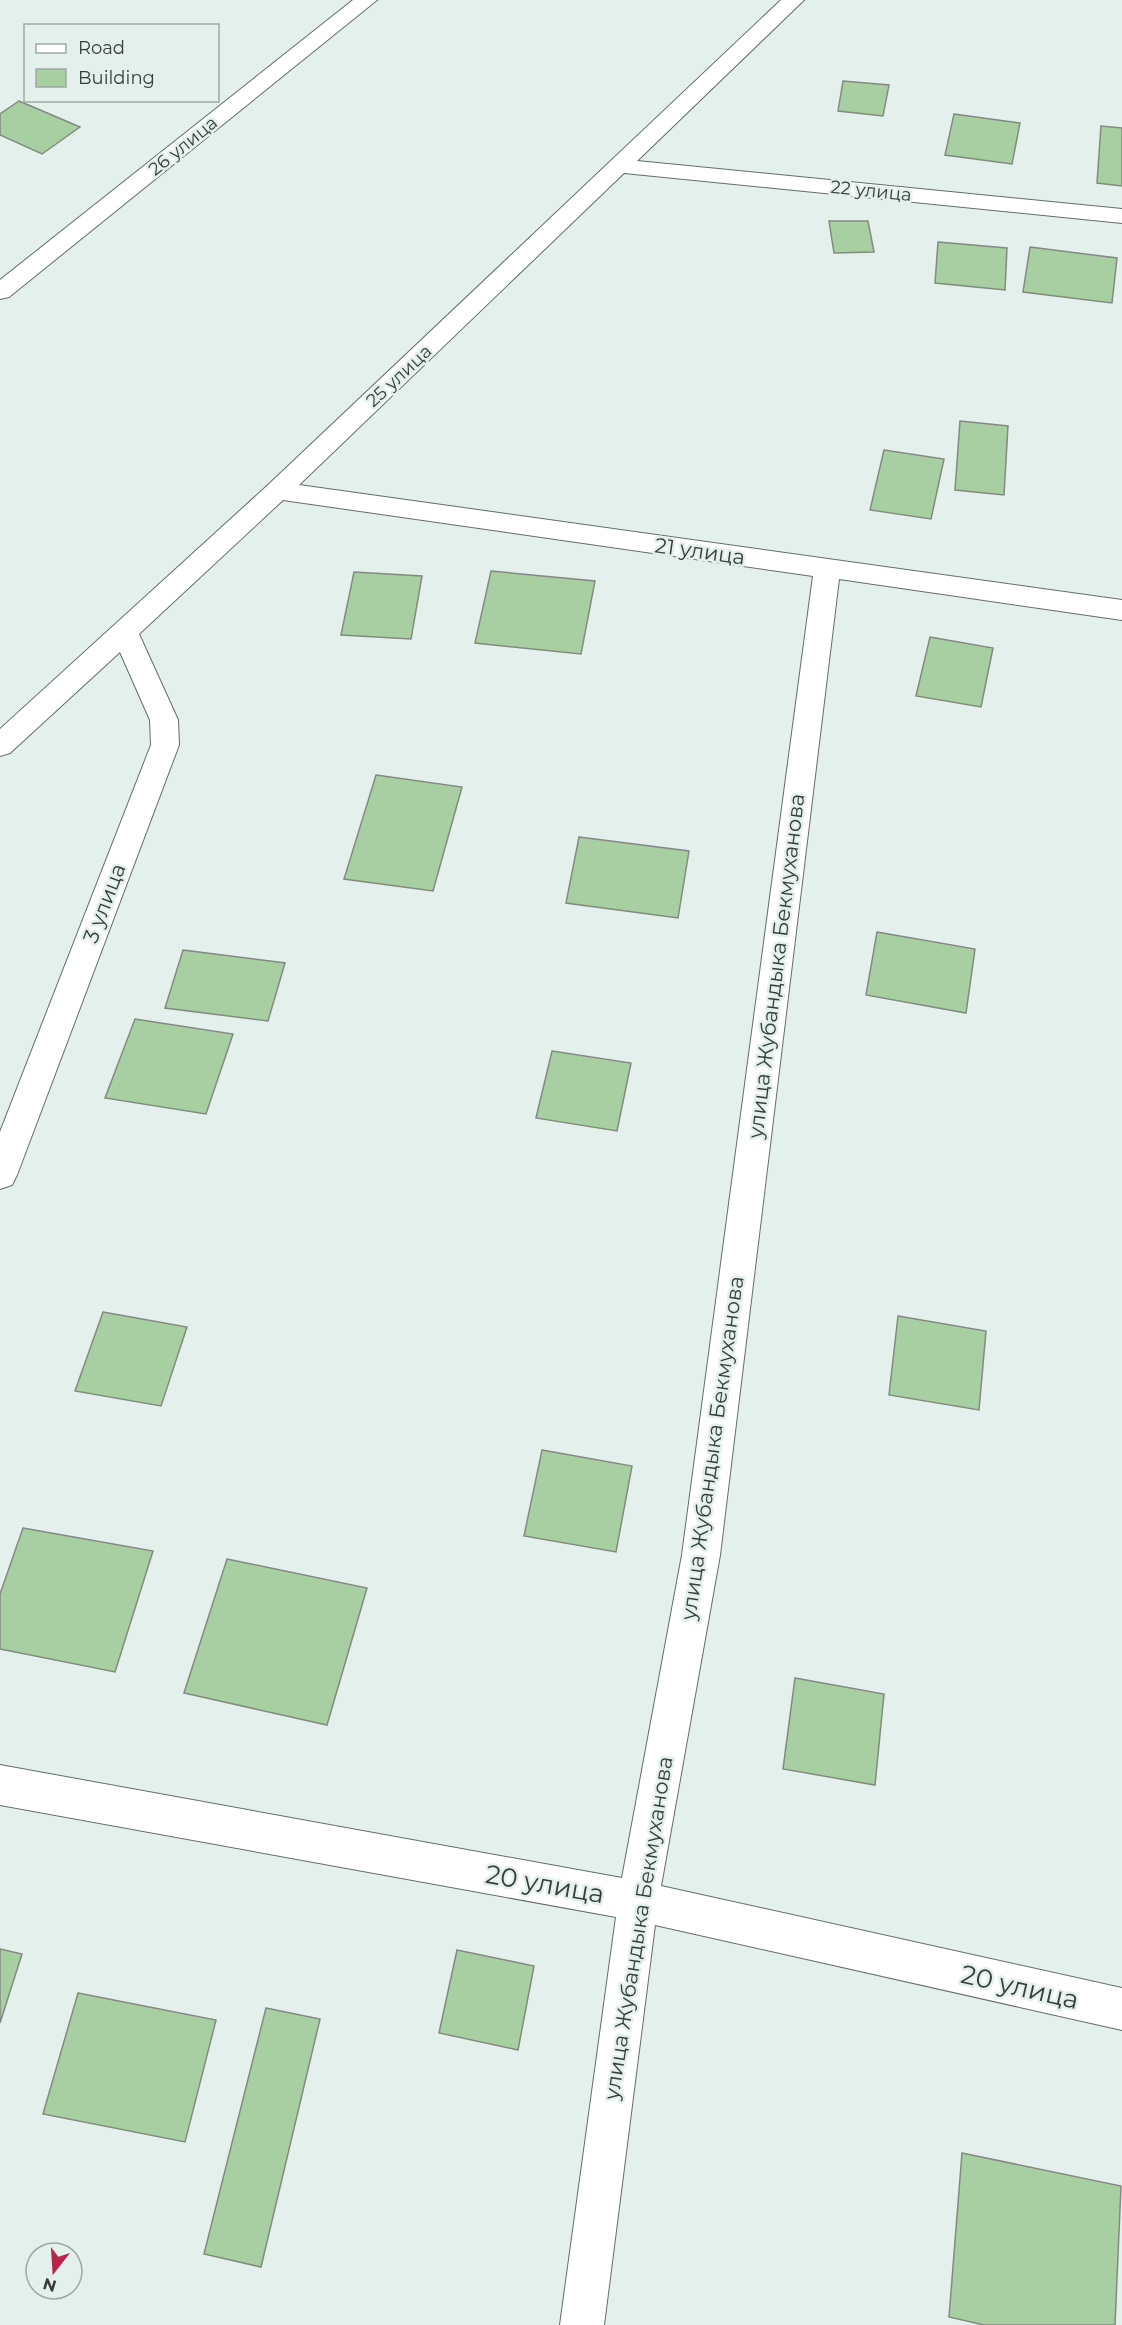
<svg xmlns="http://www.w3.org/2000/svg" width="1122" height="2325" font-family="Montserrat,sans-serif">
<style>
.building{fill:#a8cfa1;stroke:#838a81;stroke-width:1.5}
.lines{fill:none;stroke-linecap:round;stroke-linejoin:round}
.street-casing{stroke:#636d6a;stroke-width:2}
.street{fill:#fff;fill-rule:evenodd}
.labels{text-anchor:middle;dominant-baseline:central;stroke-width:5;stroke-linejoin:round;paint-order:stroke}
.far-street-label{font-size:18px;fill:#383d3b;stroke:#e4f0ec}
.street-label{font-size:21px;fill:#383d3b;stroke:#e4f0ec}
.near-street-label{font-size:26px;fill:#383d3b;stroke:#e4f0ec}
</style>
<rect width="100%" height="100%" fill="#e4f0ec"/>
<path class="building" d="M843,81l46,4 -6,31 -45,-5z
M19,101l61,26 -38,27 -42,-19v-21z
M954,114l66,9 -8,41 -67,-9z
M1101,126l21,2v58l-25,-3z
M829,221h39l6,31 -40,1z
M938,242l69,6 -2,42 -70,-7z
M1030,247l87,11 -5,45 -89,-11z
M960,421l48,5 -4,69 -49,-5z
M884,450l60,9 -13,60 -61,-9z
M491,571l104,10 -14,73 -106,-11z
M354,572l68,4 -11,63 -70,-4z
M930,637l63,11 -12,59 -65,-11z
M376,775l86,12 -29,104 -89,-12z
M579,837l110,14 -11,67 -112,-15z
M877,932l98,17 -9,64 -100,-18z
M183,950l102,13 -17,58 -103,-13z
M135,1019l98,15 -27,80 -101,-16z
M552,1051l79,12 -14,68 -81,-13z
M103,1312l84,15 -26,79 -86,-15z
M898,1316l88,15 -7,79 -90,-15z
M542,1450l90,16 -16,86 -92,-16z
M23,1528l130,23 -38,121 -115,-23v-55z
M227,1559l140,29 -40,137 -143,-32z
M795,1678l89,16 -9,91 -92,-16z
M0,1949l22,5 -22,69z
M457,1950l77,16 -16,84 -79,-17z
M78,1993l138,27 -31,122 -142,-28z
M266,2008l54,11 -59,248 -57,-13z
M962,2153l159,33 -6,139h-131l-35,-8z"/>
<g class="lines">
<defs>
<path id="street" d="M353,0h24l-368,297 -9,2v-19z
M781,0h23l-167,161 485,48v14l-498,-50 -325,312 823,115v20l-283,-41 -119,976 -59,331 461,102v42l-467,-105 -51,400h-44l56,-408 -616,-112v-40l622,113 60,-323 131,-979 -530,-76 -144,134 39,86 1,25 -162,430 -5,10 -12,4v-57l151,-387 -1,-25 -30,-68 -110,101 -10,3v-27l268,-244z"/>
</defs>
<use href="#street" class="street-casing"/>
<use href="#street" class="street"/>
</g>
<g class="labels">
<g class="far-street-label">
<text transform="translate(183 146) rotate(-39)">26 улица</text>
<text transform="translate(871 191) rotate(6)">22 улица</text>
<text transform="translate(399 376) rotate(-43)">25 улица</text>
</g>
<g class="street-label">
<text transform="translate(700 551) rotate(8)">21 улица</text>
<text transform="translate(104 903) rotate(-69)">3 улица</text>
<text transform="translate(776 966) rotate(-83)">улица Жубандыка Бекмуханова</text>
<text transform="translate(712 1448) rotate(-82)">улица Жубандыка Бекмуханова</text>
<text transform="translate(638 1928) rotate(-81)">улица Жубандыка Бекмуханова</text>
</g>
<g class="near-street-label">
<text transform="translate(545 1884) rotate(10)">20 улица</text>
<text transform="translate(1020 1987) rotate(13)">20 улица</text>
</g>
</g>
<rect x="24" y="24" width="195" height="78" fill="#e4f0ec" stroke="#9fa8a5" stroke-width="1.5"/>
<rect x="36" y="44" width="30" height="9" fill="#ffffff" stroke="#9fa8a5" stroke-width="1.5"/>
<text x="78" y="54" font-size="18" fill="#383d3b">Road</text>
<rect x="36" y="69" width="30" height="18" fill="#a8cfa1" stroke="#9fa8a5" stroke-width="1.5"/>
<text x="78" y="84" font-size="18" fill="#383d3b">Building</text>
<g transform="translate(54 2271) rotate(197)"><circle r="28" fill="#e4f0ec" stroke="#9fa8a5" stroke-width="1.5"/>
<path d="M0-4.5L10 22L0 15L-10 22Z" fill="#b72649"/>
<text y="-9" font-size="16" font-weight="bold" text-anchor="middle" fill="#383d3b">N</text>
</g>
</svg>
